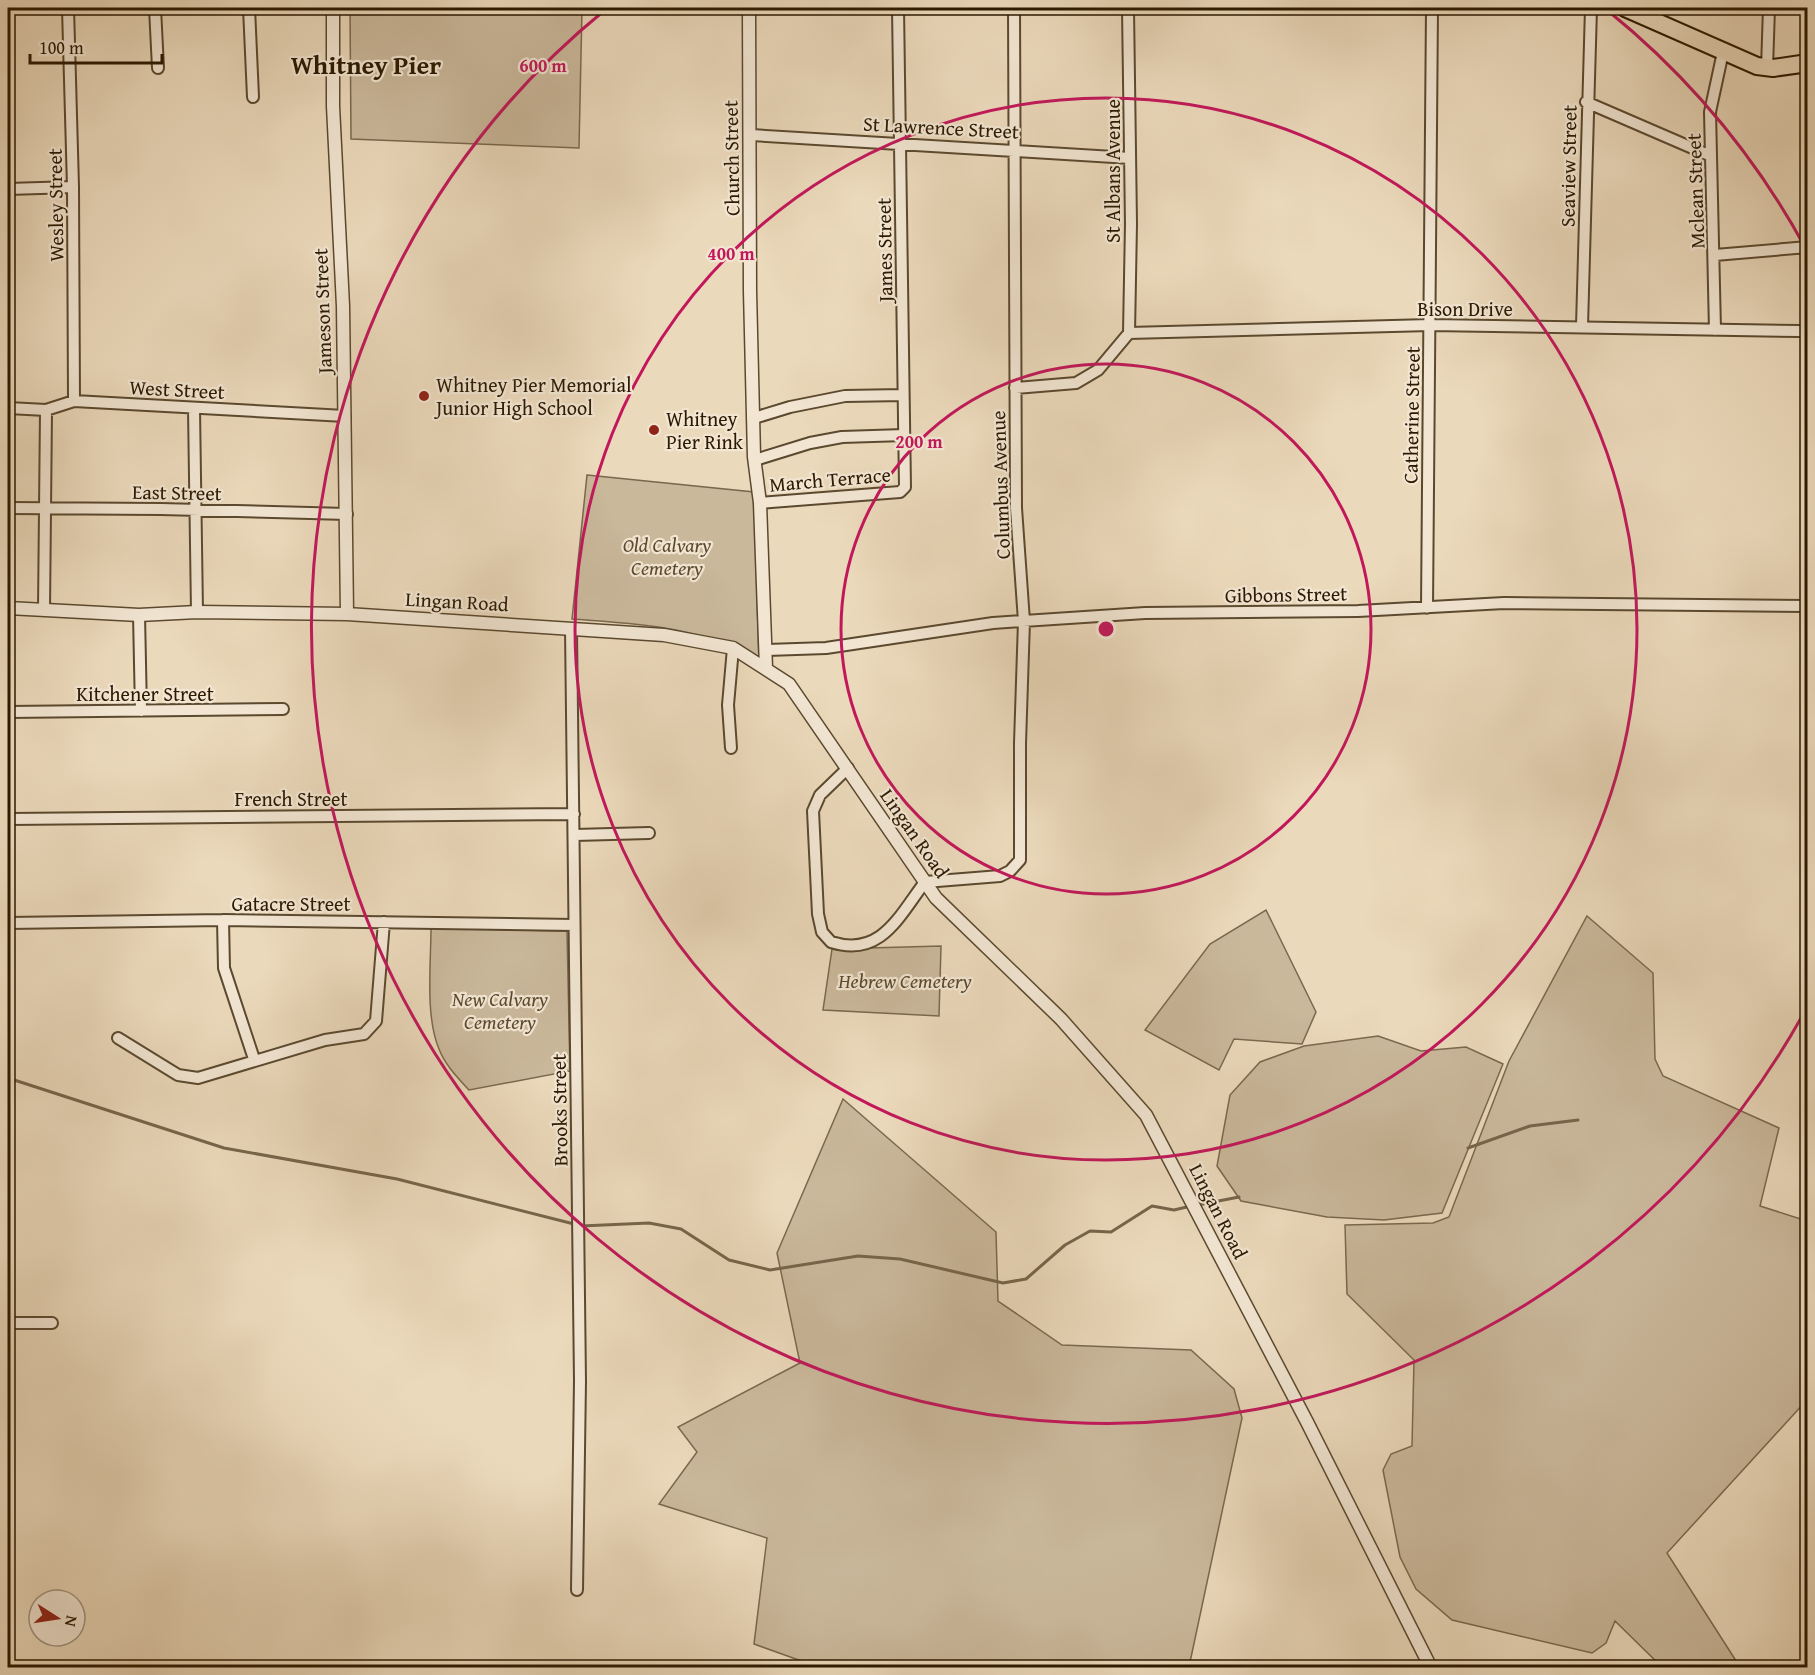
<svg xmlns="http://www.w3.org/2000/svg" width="1815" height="1675" font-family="'Gentium Book Plus',serif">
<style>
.green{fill:#cab89b;stroke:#7a684e;stroke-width:1.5}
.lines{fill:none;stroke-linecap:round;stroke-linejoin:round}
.stream{stroke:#77654a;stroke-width:3}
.minor-casing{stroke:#5b492f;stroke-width:14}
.tertiary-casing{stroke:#5b492f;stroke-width:15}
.primary-casing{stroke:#2b1900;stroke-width:20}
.minor{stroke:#f2e6d3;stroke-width:10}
.tertiary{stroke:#f2e6d3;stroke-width:12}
.primary{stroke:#ebd9bb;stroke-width:16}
.ring{fill:none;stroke:#c2185b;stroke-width:3}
.poi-dot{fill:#8f2418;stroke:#f2e6d3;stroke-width:2}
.labels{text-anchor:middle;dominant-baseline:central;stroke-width:4.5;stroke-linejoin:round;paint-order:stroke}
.street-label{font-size:20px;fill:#2b1900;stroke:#f2e6d3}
.poi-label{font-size:20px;fill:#2b1900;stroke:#f2e6d3;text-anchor:start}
.park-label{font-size:20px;font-style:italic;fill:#5b492e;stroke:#f2e6d3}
.district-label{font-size:26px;font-weight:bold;fill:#2b1900;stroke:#f2e6d3}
.centre{fill:#c2185b;stroke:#f2e6d3;stroke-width:3}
.ring-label{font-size:18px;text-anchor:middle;font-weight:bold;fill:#c2185b;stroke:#f2e6d3;stroke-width:4.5;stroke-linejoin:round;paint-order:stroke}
</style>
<rect width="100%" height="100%" fill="#ebd9bb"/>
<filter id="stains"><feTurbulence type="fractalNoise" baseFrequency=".00333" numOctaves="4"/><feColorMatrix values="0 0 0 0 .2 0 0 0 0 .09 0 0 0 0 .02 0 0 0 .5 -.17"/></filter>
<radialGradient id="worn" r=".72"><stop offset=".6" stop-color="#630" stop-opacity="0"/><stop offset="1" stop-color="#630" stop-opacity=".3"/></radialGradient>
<path class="green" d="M350,8h232l-3,140 -228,-9z
M587,475l167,17 5,170c-61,-37 -118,-38 -187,-43z
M1266,910l50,102 -14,32 -68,-5 -15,31 -74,-40 65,-86z
M1587,916l66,57 2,86 8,17 116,52 -19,78 47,15 -2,181 -138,151 73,114h-78l-47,-46 -9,22 -14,10 -140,-33 -36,-31 -16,-32 -17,-87 8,-16 21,-8 2,-86 -67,-66 -2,-69 88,-2 16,-6 60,-156z
M431,928l136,3 3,140 -101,19c-11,-12 -24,-25 -30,-41 -14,-33 -8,-85 -8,-121z
M941,946l-2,70 -116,-6 9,-61z
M1378,1036l43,15 45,-4 37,17 -61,149 -58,7 -57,-3 -86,-16 -24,-35 13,-71 30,-33 44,-16z
M843,1099l153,133 2,69 64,44 129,5 43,39 8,29 -53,249 -368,1 -67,-24 13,-106 -108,-34 38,-52 -19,-25 122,-64 -23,-110z"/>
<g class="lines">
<path class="stream" d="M8,1078l216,70 173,31 177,45
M1468,1148l62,-22 48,-6
M1198,1205l41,-8
M581,1226l68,-3 32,6 48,31 41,10 88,-14 42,3 103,24 23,-4 39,-34 25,-14 21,1 41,-26 22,4 17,-4"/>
<defs>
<path id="minor" d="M68,8l5,179 1,214
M155,8l3,60
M249,8l4,89
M1128,8l3,216 -2,109
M1767,68l2,-60
M1586,102l125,54
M751,135l379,23
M8,189l65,-2
M1715,255l93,-8
M1582,326l9,-318
M1715,330l-5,-218 13,-60
M1129,333l301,-8 370,6
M1015,388l61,-5 22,-13 31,-37
M8,408l38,2 28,-9 271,15
M194,409l3,203
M754,418l36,-11 55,-11 58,-1
M755,460l55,-17 32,-6 62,-2
M760,503l140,-11 5,-5 -7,-479
M8,508l153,1 186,5
M1427,608l5,-600
M44,610l2,-200
M139,615l2,96
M571,629l9,752 -3,209
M767,650l59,-2 167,-25 152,-10 213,-2 146,-8 304,3
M8,712l275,-3
M731,748l-3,-43 5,-57
M848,768l-28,27 -7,16 5,103 4,18 9,10c50,16 68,-26 94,-60l75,-6 10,-5 10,-11v-117l4,-122 -8,-113 -2,-500
M8,819l566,-5
M575,835l74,-2
M223,920l1,48 30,91
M8,923l215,-3 351,5
M118,1038l60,37 20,3 127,-38 39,-6 12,-13 8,-99
M8,1323h44"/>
<path id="tertiary" d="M333,8v98l10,200 4,308
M749,8l1,283 4,166 6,46 6,165
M8,608l131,7 58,-3 150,2 317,21 69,13 56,36 147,214 125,121 85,96 161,307 124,246"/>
<path id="primary" d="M1625,8l132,58 16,2 35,-5"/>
</defs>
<use href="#minor" class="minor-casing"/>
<use href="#tertiary" class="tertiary-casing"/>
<use href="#primary" class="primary-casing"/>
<use href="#minor" class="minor"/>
<use href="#tertiary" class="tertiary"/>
<use href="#primary" class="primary"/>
</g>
<g class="ring">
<circle cx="1106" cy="629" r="265"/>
<circle cx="1106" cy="629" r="531"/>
<path d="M1806 1009A796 796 0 1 1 605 10M1607 10A796 796 0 0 1 1806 249"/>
</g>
<g class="poi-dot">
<circle cx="424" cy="396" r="6"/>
<circle cx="654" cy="430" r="6"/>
</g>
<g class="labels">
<g class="street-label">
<text transform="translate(941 127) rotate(3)">St Lawrence Street</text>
<text transform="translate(731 158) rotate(-91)">Church Street</text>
<text transform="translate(1568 166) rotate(-89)">Seaview Street</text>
<text transform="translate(1112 171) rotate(-90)">St Albans Avenue</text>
<text transform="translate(1695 191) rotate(-92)">Mclean Street</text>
<text transform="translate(55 205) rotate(-91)">Wesley Street</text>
<text transform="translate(884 250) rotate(-91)">James Street</text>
<text x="1465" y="308">Bison Drive</text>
<text transform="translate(322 311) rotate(-92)">Jameson Street</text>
<text transform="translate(177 389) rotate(3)">West Street</text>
<text transform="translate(1411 415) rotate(-89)">Catherine Street</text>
<text transform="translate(830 479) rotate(-5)">March Terrace</text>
<text transform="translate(1000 485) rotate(-92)">Columbus Avenue</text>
<text transform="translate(177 492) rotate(1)">East Street</text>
<text transform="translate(1286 594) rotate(-1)">Gibbons Street</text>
<text transform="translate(457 601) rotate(3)">Lingan Road</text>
<text x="145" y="693">Kitchener Street</text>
<text x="291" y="798">French Street</text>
<text transform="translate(915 833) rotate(55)">Lingan Road</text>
<text x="291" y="903">Gatacre Street</text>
<text transform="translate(559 1110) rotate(-91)">Brooks Street</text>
<text transform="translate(1219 1211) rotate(63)">Lingan Road</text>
</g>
<g class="poi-label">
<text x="436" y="384">Whitney Pier Memorial<tspan x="436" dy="23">Junior High School</tspan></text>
<text x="666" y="418">Whitney<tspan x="666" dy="23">Pier Rink</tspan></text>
</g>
<g class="park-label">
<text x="667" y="544">Old Calvary<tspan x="667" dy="23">Cemetery</tspan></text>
<text x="905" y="980">Hebrew Cemetery</text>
<text x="500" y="998">New Calvary<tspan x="500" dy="23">Cemetery</tspan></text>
</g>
<g class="district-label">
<text x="366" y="64">Whitney Pier</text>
</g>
</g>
<circle cx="1106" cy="629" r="9" class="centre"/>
<g class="ring-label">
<text x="543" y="72">600 m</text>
<text x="731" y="260">400 m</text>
<text x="919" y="448">200 m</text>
</g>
<rect width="1815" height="1675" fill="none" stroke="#ebd9bb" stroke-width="30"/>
<rect x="9" y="9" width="1797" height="1657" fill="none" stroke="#2b1900" stroke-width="3"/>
<rect x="15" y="15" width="1785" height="1645" fill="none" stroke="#2b1900" stroke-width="1.5"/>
<g transform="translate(57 1618) rotate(102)"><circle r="28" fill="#f2e6d3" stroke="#a2947f" stroke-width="1.5"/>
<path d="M0-4.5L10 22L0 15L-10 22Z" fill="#8f2418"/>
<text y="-9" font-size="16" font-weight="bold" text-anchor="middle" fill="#2b1900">N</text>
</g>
<path d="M30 54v9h132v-9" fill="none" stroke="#2b1900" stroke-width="3"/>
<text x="39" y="54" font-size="18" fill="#2b1900" stroke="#f2e6d3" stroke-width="4.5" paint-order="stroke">100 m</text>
<rect width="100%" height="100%" filter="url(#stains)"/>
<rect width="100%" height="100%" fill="url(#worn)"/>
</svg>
